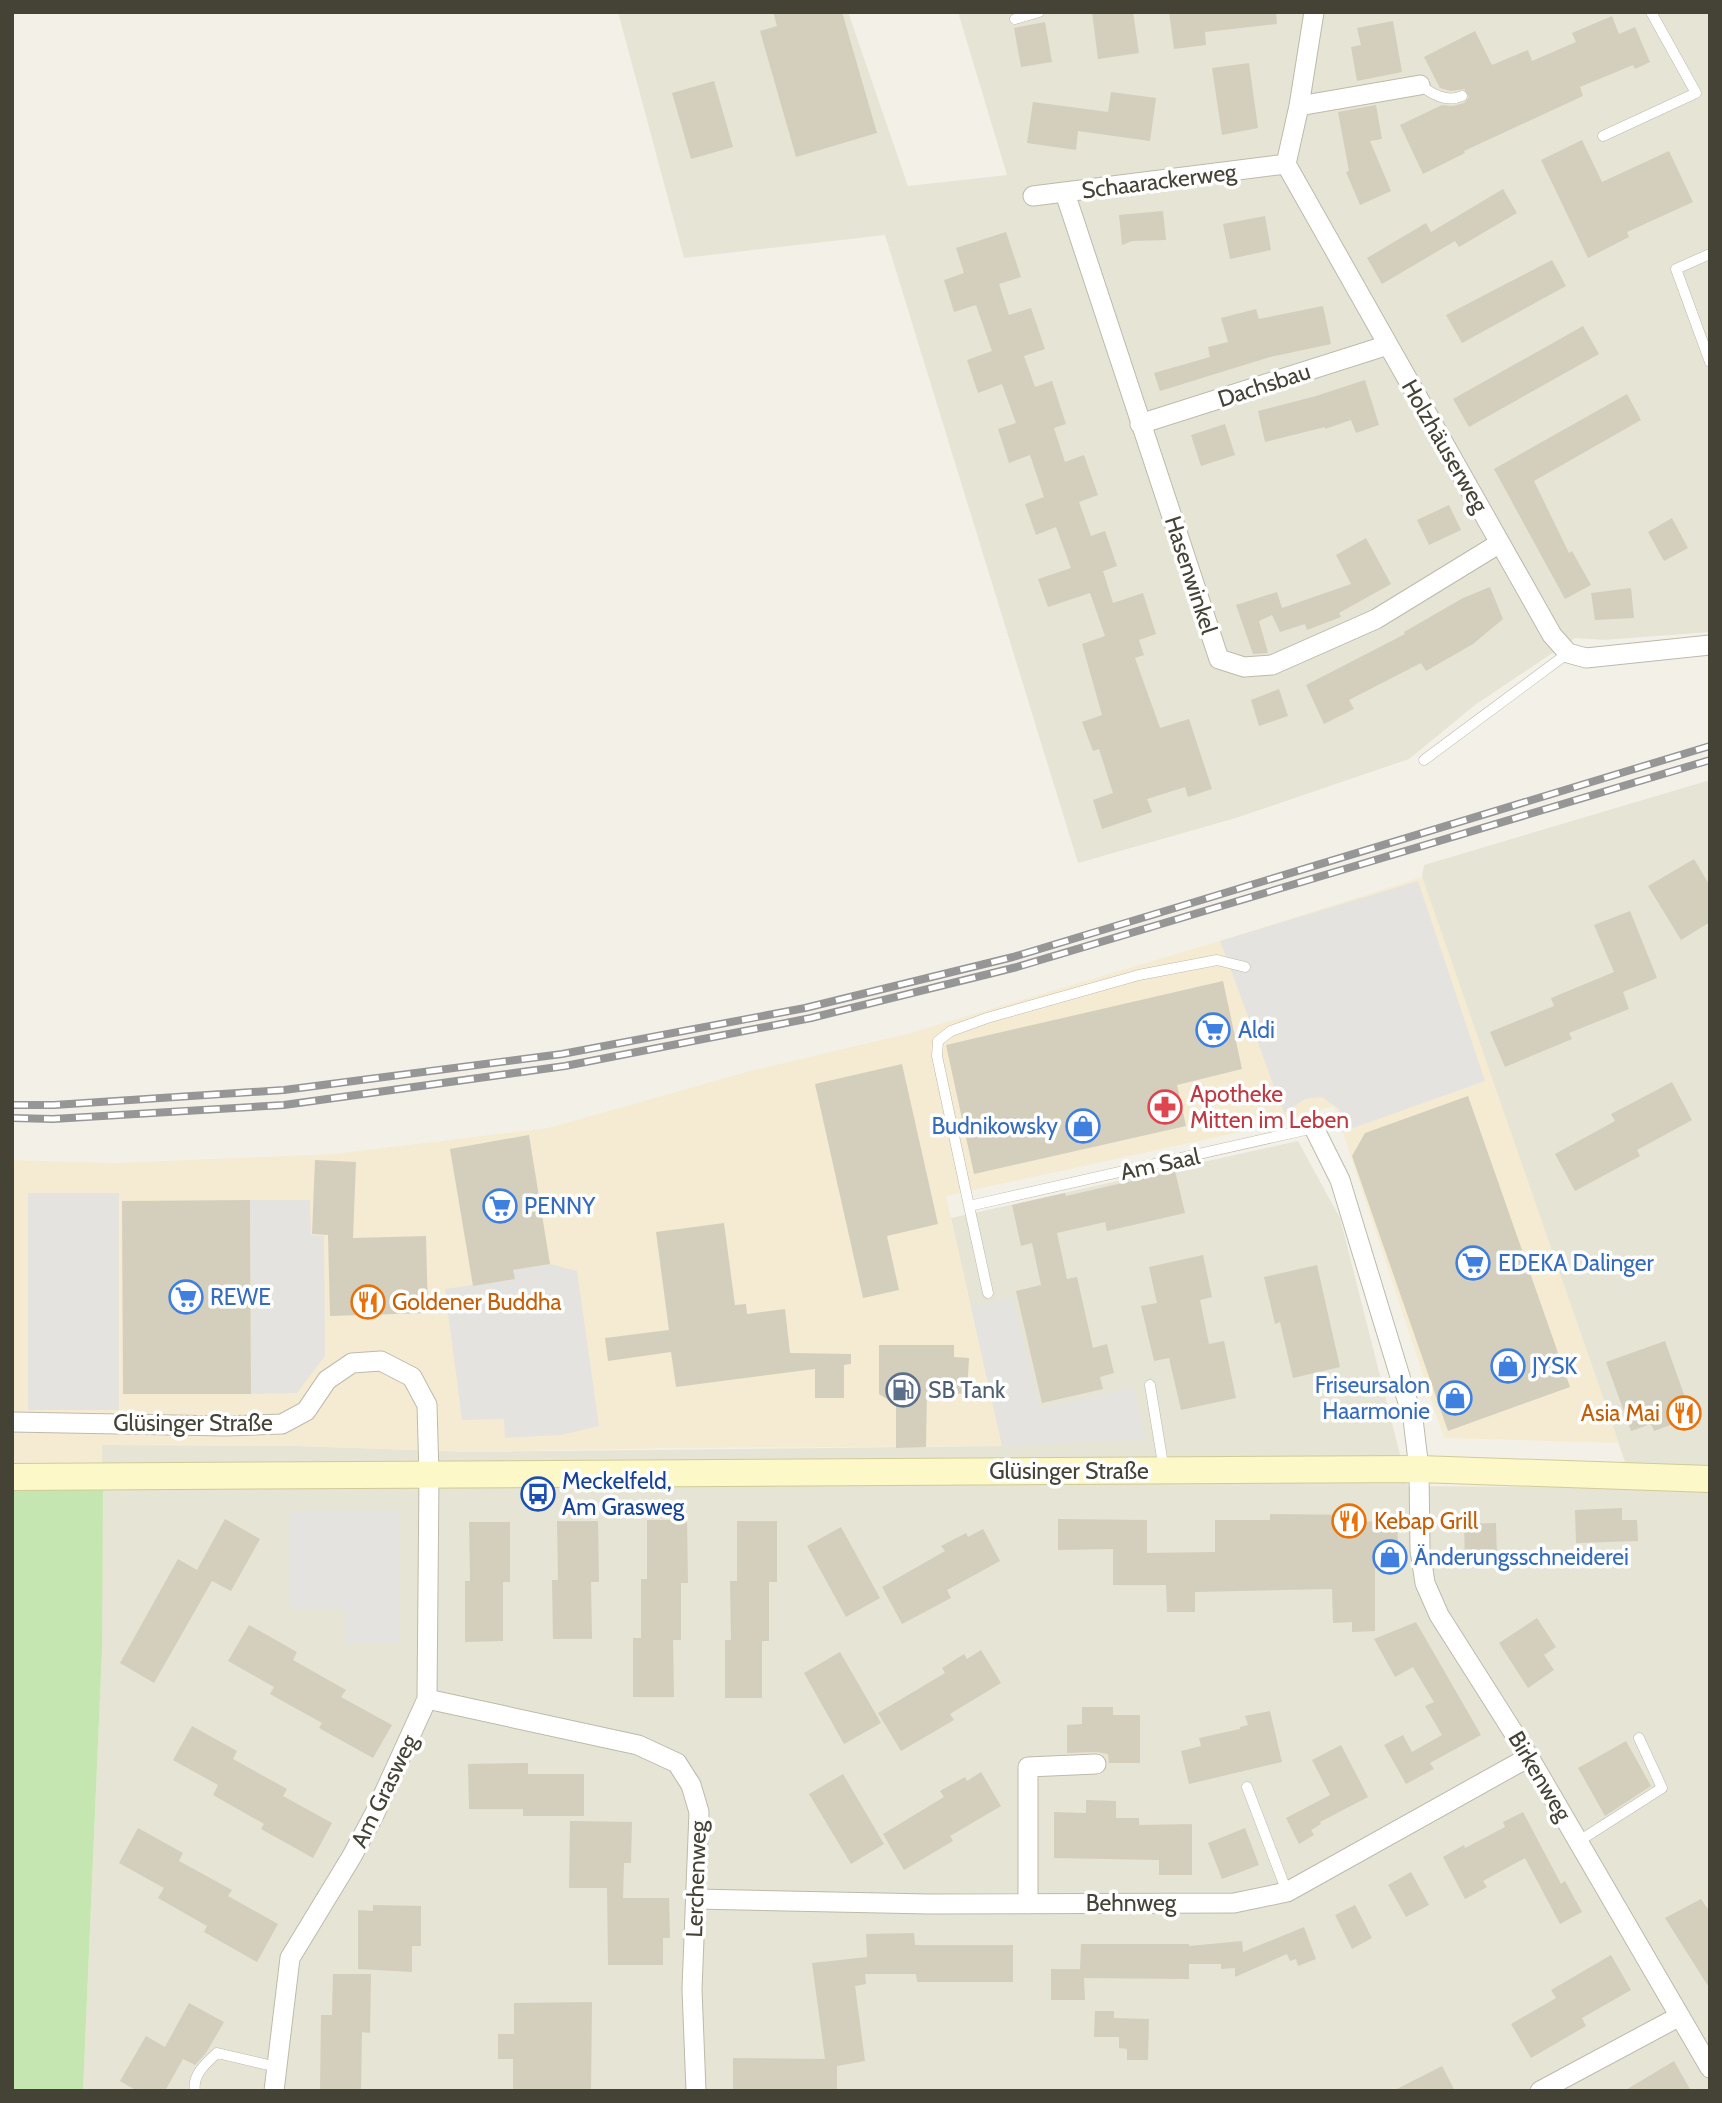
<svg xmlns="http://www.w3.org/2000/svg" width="1722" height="2103" font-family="Cabin,sans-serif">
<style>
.residential{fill:#e6e4d5}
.commercial{fill:#f4ebd2}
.green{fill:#c6e6b1}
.parking{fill:#e4e3df}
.building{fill:#d4cebd}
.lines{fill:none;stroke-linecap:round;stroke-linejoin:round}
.service-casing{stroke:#bebaaa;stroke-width:11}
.minor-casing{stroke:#bebaaa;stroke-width:21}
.secondary-casing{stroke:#d1cb98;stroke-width:28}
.service{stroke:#fff;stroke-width:10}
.minor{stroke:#fff;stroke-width:19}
.secondary{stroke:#fcf8c7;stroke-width:26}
.rail-casing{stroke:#969696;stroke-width:8}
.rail{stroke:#fff;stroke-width:5;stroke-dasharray:16;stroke-linecap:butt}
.labels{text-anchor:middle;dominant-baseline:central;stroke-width:7;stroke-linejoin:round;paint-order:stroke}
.street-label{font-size:23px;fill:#454236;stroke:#fff}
.shop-label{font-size:23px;fill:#366cbe;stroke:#fff;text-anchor:start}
.health-label{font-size:23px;fill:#be3a42;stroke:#fff;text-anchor:start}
.food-label{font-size:23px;fill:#c56008;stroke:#fff;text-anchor:start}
.service-label{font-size:23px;fill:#4e5e75;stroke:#fff;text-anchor:start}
.transit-label{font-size:23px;fill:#164399;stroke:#fff;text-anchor:start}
</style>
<rect width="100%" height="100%" fill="#f3f1e7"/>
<path class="residential" d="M618,12h230l60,174 99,-11 -49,-163h752v620l-106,8 -29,-2 -100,67 -66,54 -173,59 -158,45 -193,-628 -201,23z
M1710,780v1311h-1627l19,-440 -1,-206 196,1 176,6 529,-6 -51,-228 347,-77 42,77 68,268 226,2 -212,-611 2,-12z"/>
<path class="commercial" d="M1422,877l197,566 -175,-5 -110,-332 -76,22 -312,68 56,250 -324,2 -205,4 -176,-6 -195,-1 1,41 -91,2v-328l104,3 218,-9 214,-26 202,-57 160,-38 310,-92z"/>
<path class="green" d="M103,1486l-1,165 -19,440h-71v-603z"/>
<path class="parking" d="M1418,881l67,200 -143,51 -3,-23 -17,-12 -17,2 -21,14 -64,-172z
M28,1193h91v217h-91z
M250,1200h60l1,35 13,1 1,120 -28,37 -46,1z
M550,1264l27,7 22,155 -38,9 -56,3 -1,-19 -42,1 -17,-131 69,-10 -1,-9z
M1013,1297l27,112 94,-22 12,52 -144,7 -31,-139z
M290,1512h109v131h-54v-34l-55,1z"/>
<path class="building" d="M773,12h69l35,121 -81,24 -36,-126 17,-5z
M1092,12h41l6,41 -41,6z
M1169,12h107l1,12 -72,8 1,13 -32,4z
M1612,16l7,18 16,-7 15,35 -15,7 -2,-4 -53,22 3,9 -119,55 1,2 -42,21 -23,-49 42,-20 10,1 12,-3 5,-6 -5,-8 -13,2 -11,-3 -16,-31 51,-26 17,34 36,-15 4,11 44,-19 -4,-9z
M1393,21l9,51 -45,9 -6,-34 10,-2 -4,-17z
M1045,22l7,40 -31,5 -7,-39z
M1249,63l9,65 -36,7 -10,-67z
M714,81l19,66 -42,12 -19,-66z
M1111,92l45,6 -6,43 -72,-10 -2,19 -49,-7 6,-41 75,10z
M1376,105l6,34 -12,2 21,50 -31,14 -14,-33 3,-1 -11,-59z
M1582,140l20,42 67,-31 24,51 -66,30 2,5 -41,21 -47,-98z
M1503,189l14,24 -58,34 -4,-6 -73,43 -15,-26 59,-35 5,9z
M1163,211l3,29 -34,1 -10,4 -3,-30z
M1265,216l6,34 -41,9 -7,-35z
M1006,232l15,45 -22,7 10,31 22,-7 14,41 -21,7 11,31 17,-6 14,43 -12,4 11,34 19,-7 14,40 -19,7 12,34 14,-5 12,35 -14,5 10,32 30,-10 13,41 -17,6 5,15 -9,3 25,70 29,-9 23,70 -24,8 -3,-10 -38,12 5,13 -50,17 -9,-29 20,-7 -14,-44 -6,2 -11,-29 20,-7 -20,-71 23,-8 -15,-43 -42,14 -10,-28 33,-11 -15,-41 -20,8 -11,-31 19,-7 -14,-42 -21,8 -11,-34 18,-6 -14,-39 -24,9 -11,-33 25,-9 -16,-46 -22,7 -10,-32 20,-7 -8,-25z
M1552,260l14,26 -104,57 -16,-28z
M1323,306l8,38 -61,13 -110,34 -6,-18 56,-16 -2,-10 20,-5 -7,-24 35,-9 3,10z
M1583,326l16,28 -130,73 -16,-28z
M1365,380l14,45 -23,8 -5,-13 -26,9v-2l-60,15 -7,-31 58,-15z
M1627,394l14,26 -107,61 35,72 3,-2 19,34 -26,14 -71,-130z
M1225,424l10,31 -34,11 -10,-31z
M1449,505l12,25 -32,15 -12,-25z
M1672,518l16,30 -24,13 -16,-29z
M1366,538l25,46 -52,29 2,4 -34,13 -2,-6 -25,8 -8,-17 -13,6 9,32 -15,1 -17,-49 41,-13 5,16 69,-24 -15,-29z
M1490,587l13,32 -30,25 -47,27 -5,-8 -72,37 5,9 -30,15 -18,-39 99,-51 -1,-2 59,-34z
M1631,588l3,30 -39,2 -4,-27z
M1279,689l9,27 -29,10 -8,-26z
M1694,859l16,27v36l-29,18 -33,-54z
M1630,911l27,67 -34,14 6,17 -60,24 3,6 -67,28 -15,-35 64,-26 -3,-8 63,-26 -20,-47z
M1223,981l19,88 -65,16 9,41 -212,48 -28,-129z
M902,1064l36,160 -51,12 12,54 -36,8 -48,-214z
M1672,1082l20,38 -55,30 3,6 -65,35 -20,-37 60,-33 -4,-7z
M1468,1096l102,291 -122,44 -96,-275 13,-23z
M529,1135l21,129 -37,6 2,9 -42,7 -23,-137z
M315,1160l41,2 -3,76 73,-2 2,77 -98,3 -2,-81 -16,-1z
M1175,1171l10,42 -78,18 -2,-9 -48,11 10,46 10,-2 16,71 14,-4 7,29 -14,4 3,12 -61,14 -26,-112 25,-6 -9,-42 -11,3 -9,-41 53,-12 1,3z
M250,1200l1,194h-128l-1,-193z
M724,1223l11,82 11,-1 1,10 38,-5 5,44 61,1v10l-7,1v33h-29v-29l-139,18 -5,-35 -63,9 -3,-23 64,-8 -13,-98z
M1203,1255l9,42 -12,3 9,44 15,-3 12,57 -55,12 -12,-52 -15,3 -13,-55 16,-3 -8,-36z
M1317,1265l23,102 -47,11 -13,-56 -5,2 -11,-47z
M1665,1341l27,76 -38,14 -3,-7 -20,7 -25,-69z
M879,1345h75v12l15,1 -2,36 -40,-2 -1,55 -30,1v-43l-17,-11z
M1622,1508v12h15l1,21 -62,2 -1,-33z
M1270,1514l92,1v7l35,-2 2,48h-24v63l-23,1v-10l-19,1 -1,-34 -137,3v20h-28l-1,-27h-53v-36l-55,1v-31l89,1v33l68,-1v-32h55z
M225,1519l35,20 -29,52 -19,-10 -58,102 -34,-20 58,-104 19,11z
M647,1520h40l1,63h-7v57h-8l1,57h-41v-59h8v-59h6z
M557,1521h41l1,61h-8l1,57h-39l-1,-59h6z
M737,1521h40v61h-8v59h-7v57h-37v-58h6l-1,-59h7z
M469,1522h41v60h-7v59l-38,1v-61h5z
M1496,1523l1,36 -32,1 -1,-36z
M841,1527l39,71 -34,19 -39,-71z
M983,1529l17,32 -53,29 4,8 -49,26 -20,-37 63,-36 -4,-5 25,-13 2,4z
M1537,1618l19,29 -12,8 10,15 -26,18 -29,-45z
M1416,1622l65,113 -51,28 4,6 -28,15 -22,-39 19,-10 9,17 30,-17 -17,-29 9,-4 -21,-35 -18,10 -21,-38z
M249,1625l48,27 -4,8 53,30 -5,7 51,28 -19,33 -54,-30 3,-5 -52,-29 4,-7 -46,-26z
M981,1650l20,33 -51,31 4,6 -53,31 -23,-38 67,-40 -3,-5 22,-14 3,5z
M840,1652l41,71 -37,21 -40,-71z
M1082,1707h31v8h27v48h-31l-1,-9 -12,-2 -29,1v-28l15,-1z
M1270,1711l12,51 -93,22 -8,-33 20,-5 -2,-8 41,-9v-2l8,-2 -3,-9z
M192,1726l45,25 -4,8 54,30 -4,7 49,27 -19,35 -52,-29 3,-5 -51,-29 5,-10 -45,-25z
M1626,1741l25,45 -46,30 -27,-48z
M1341,1745l27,52 -48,25 1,2 -10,6 3,5 -15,9 -13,-26 44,-23 -18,-35z
M528,1763v11h56v42h-61v-7h-54l-1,-45z
M981,1772l20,34 -51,30 3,5 -49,29 -21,-36 61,-37 -4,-6 25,-14 2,4z
M843,1774l41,70 -33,20 -42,-70z
M1086,1800l30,1v17h23v7l53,-1v51h-33v-15l-105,-2v-46l32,1z
M1523,1812l38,72 4,-3 17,31 -22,12 -35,-66 -42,23 4,6 -22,12 -22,-42 21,-12 1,3 40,-21 -2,-5z
M570,1821l62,1 -1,41h-7l-1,35h46l1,40h-7v27h-55l-1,-77h-38z
M138,1828l45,25 -4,8 53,29 -4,6 50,28 -21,38 -53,-30 3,-6 -49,-28 6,-10 -45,-25z
M1245,1828l14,37 -37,14 -14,-36z
M1411,1872l18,33 -23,12 -18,-32z
M1701,1899l9,13v77l-45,-71z
M373,1905l48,1v40h-9v26l-54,-3v-59l15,1z
M1355,1905l17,33 -20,11 -17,-34z
M1304,1927l12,32 -18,7 -2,-7 -6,2 -3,-7 -52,23v-9l-14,1v-5h-32v15l-105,-1 1,22h-34v-31h29l1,-25h108v2l53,-5 1,11z
M914,1933l1,12h98v37h-96l-1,-8h-51l1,10 -11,2 10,75 -28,5v25h-104v-33l92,1 -13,-96 55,-6 -1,-23z
M1611,1955l20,35 -49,28 4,8 -55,32 -20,-34 45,-26 -5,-8z
M333,1974h38l-1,59 -8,-1 -1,59h-41l1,-76h11z
M592,2002l-1,88h-78v-31h-15v-25h16v-31z
M189,2003l35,19 -18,31 -11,12 -12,-6 -18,32h-28l-17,-10 26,-45 19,11z
M1095,2011h19v7l35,1 -1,41h-21v-11l-8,-1v-11h-25z
M1674,2061l17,30h-67z
M1442,2066l13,25h-62z"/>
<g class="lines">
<defs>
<path id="service" d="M1015,19l24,-7
M1420,85c12,9 27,18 42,11
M1603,136l93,-43 -45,-81
M1710,254l-34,15 34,93
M1424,760l144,-107
M1245,967l-28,-7 -78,15 -152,43 -36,13 -13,10 -1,15 32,150 345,-78
M969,1206l19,87
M1150,1385l14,85
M1247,1787l40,105
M1579,1841l83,-53 -23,-50
M195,2091c-3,-16 11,-28 22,-38l60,14"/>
<path id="minor" d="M1314,12l-15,94 -13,58 266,471 16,18 18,5 124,-13
M1299,106l121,-21
M1065,193l154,466 25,8 28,-2 104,-46 124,-76
M1033,196l253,-32
M1140,424l248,-79
M1314,1128l26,52 73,239 6,50 1,81 5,33 14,32 90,142 181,311
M12,1422l213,4 57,-2 24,-13 21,-31 25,-17 29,-2 31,16 15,28 2,70 -2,224 -52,114 -23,43 -62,102 -16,133
M427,1699l211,46 39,18 14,22 8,27 -7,177 4,102
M696,1899l233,5 305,-1 53,-11 242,-135
M1028,1904v-137l68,-3
M1540,2091l140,-75"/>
<path id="secondary" d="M12,1477l1407,-8 291,10"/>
</defs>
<use href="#service" class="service-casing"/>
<use href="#minor" class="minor-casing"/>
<use href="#secondary" class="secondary-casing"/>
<use href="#service" class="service"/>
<use href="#minor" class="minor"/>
<use href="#secondary" class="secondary"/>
<defs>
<path id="rail" d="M12,1105h42l230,-15 278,-36 243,-46 208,-51 697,-211
M12,1118l41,1 231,-14 281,-39 246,-48 206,-51 693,-207"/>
</defs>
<use href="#rail" class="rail-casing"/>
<use href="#rail" class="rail"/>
</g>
<defs>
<symbol id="supermarket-ring" viewBox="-11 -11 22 22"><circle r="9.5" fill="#fff" stroke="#3f7fe0" stroke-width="1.5"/><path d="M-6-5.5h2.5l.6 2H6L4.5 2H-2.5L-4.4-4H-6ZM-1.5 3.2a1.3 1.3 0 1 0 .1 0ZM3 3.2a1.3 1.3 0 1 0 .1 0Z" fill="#3f7fe0"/></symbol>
<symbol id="pharmacy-ring" viewBox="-11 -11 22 22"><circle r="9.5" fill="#fff" stroke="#e0444e" stroke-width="1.5"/><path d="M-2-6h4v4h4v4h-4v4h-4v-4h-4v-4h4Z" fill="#e0444e"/></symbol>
<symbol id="shop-ring" viewBox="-11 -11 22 22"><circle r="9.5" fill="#fff" stroke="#3f7fe0" stroke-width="1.5"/><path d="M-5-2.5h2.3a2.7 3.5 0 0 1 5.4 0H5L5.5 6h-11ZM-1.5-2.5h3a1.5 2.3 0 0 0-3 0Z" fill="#3f7fe0"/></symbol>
<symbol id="restaurant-ring" viewBox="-11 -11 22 22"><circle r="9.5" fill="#fff" stroke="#e8710a" stroke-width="1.5"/><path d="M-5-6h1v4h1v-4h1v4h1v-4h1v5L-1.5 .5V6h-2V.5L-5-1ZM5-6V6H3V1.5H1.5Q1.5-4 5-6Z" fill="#e8710a"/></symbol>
<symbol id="fuel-ring" viewBox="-11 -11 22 22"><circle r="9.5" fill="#fff" stroke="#5c6f8a" stroke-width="1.5"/><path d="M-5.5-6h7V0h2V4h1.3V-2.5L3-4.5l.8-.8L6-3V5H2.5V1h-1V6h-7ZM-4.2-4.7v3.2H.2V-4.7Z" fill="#5c6f8a"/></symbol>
<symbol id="bus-ring" viewBox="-11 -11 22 22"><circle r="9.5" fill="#fff" stroke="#1a4fb4" stroke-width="1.5"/><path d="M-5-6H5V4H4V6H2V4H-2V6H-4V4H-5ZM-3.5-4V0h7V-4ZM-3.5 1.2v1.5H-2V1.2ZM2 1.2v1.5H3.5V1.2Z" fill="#1a4fb4"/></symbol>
</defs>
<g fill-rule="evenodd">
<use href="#supermarket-ring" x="1194" y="1011" width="38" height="38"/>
<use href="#pharmacy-ring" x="1146" y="1088" width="38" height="38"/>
<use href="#shop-ring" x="1064" y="1107" width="38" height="38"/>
<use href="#supermarket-ring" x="481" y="1187" width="38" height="38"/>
<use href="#supermarket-ring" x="1454" y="1244" width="38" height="38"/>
<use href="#supermarket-ring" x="167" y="1278" width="38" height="38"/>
<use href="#restaurant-ring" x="349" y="1283" width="38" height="38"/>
<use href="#shop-ring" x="1489" y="1347" width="38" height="38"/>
<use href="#fuel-ring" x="884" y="1371" width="38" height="38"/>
<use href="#shop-ring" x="1436" y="1379" width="38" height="38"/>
<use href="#restaurant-ring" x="1665" y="1394" width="38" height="38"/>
<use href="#bus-ring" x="519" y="1475" width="38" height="38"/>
<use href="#restaurant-ring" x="1330" y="1502" width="38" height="38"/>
<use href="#shop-ring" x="1371" y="1538" width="38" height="38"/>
</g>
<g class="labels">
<g class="street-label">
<text transform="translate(1159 181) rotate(-7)">Schaarackerweg</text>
<text transform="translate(1264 385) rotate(-18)">Dachsbau</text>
<text transform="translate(1445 446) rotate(60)">Holzhäuserweg</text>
<text transform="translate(1191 575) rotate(72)">Hasenwinkel</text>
<text transform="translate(1160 1164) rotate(-12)">Am Saal</text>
<text x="193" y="1423">Glüsinger Straße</text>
<text x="1069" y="1471">Glüsinger Straße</text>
<text transform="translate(1540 1776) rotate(59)">Birkenweg</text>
<text transform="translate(384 1791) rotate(-64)">Am Grasweg</text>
<text transform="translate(696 1879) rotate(-88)">Lerchenweg</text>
<text x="1131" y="1903">Behnweg</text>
</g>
<g class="shop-label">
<text x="1238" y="1030">Aldi</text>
<text x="1058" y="1126" text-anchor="end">Budnikowsky</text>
<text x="524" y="1206">PENNY</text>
<text x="1498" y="1263">EDEKA Dalinger</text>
<text x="210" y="1297">REWE</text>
<text x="1532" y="1366">JYSK</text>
<text x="1430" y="1385" text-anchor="end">Friseursalon<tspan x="1430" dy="26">Haarmonie</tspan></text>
<text x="1414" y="1557">Änderungsschneiderei</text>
</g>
<g class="health-label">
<text x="1190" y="1094">Apotheke<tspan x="1190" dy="26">Mitten im Leben</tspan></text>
</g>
<g class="food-label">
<text x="392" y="1302">Goldener Buddha</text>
<text x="1660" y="1413" text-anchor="end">Asia Mai</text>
<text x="1374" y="1521">Kebap Grill</text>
</g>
<g class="service-label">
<text x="928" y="1390">SB Tank</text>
</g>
<g class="transit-label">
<text x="562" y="1481">Meckelfeld,<tspan x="562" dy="26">Am Grasweg</tspan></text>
</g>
</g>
<rect width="1722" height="2103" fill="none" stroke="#454236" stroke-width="28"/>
</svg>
